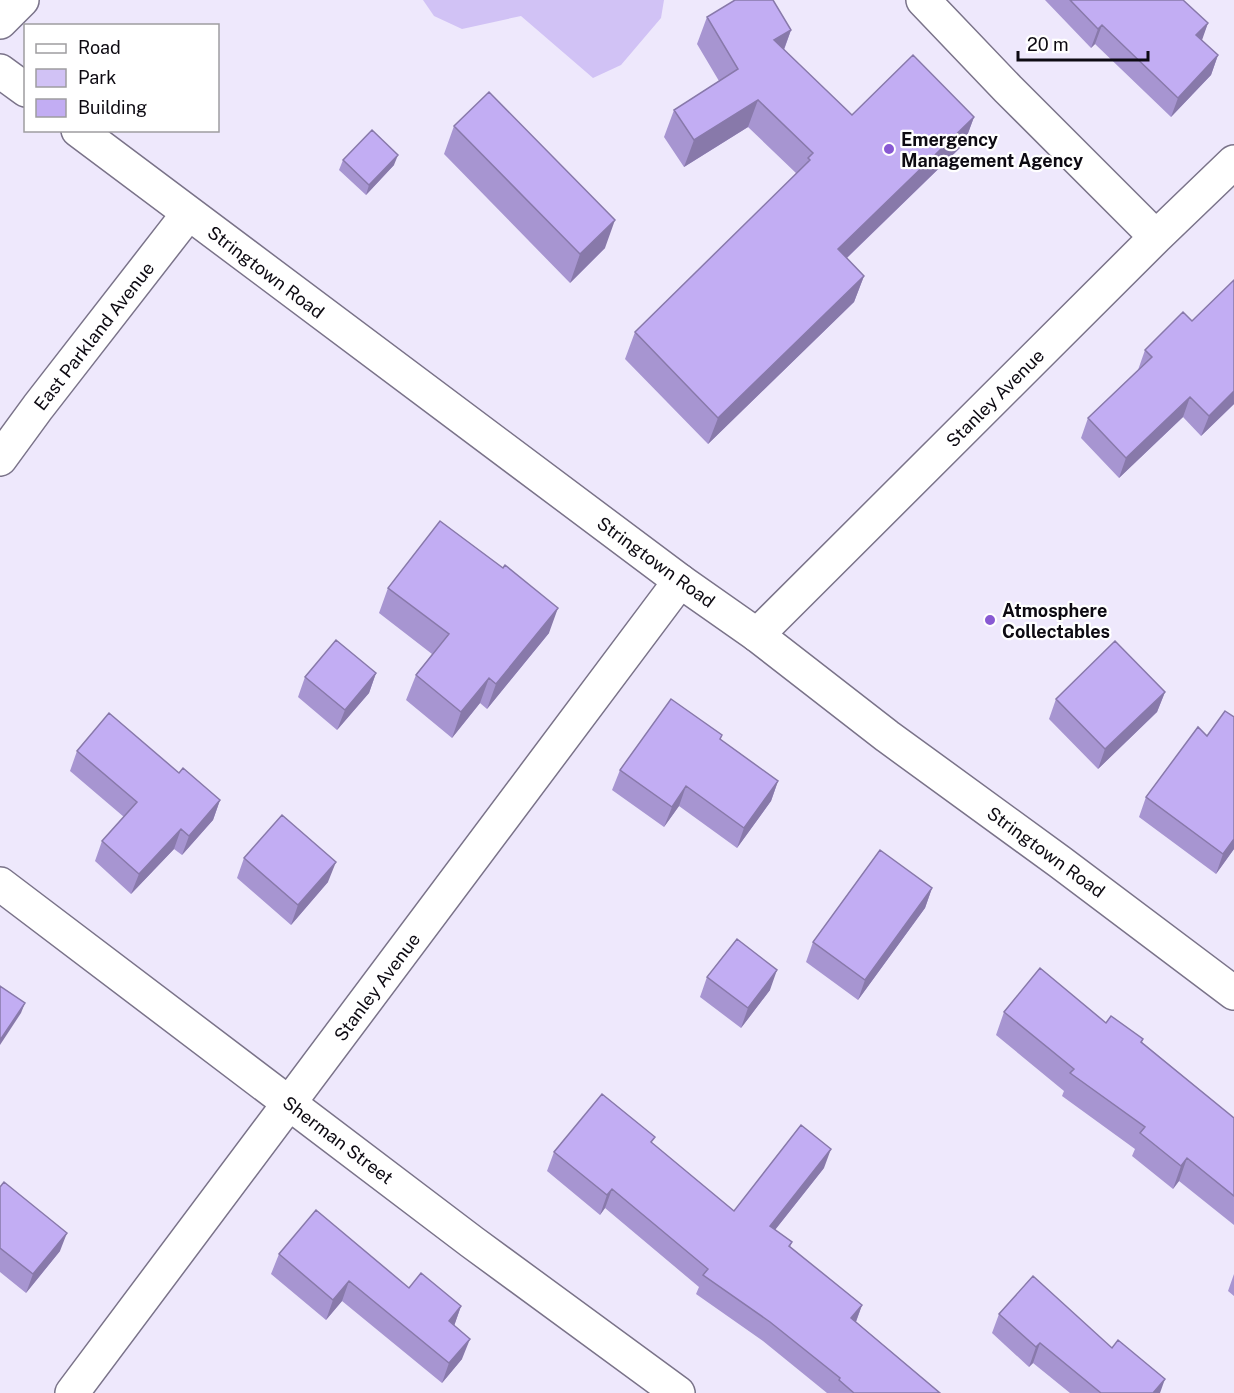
<svg xmlns="http://www.w3.org/2000/svg" width="1234" height="1393" font-family="'Public Sans',sans-serif">
<style>
.green{fill:#d1c2f5}
.lines{fill:none;stroke-linecap:round;stroke-linejoin:round}
.street-casing{stroke:#7a7389;stroke-width:36}
.secondary-casing{stroke:#7a7389;stroke-width:36}
.street{stroke:#fff;stroke-width:33}
.secondary{stroke:#fff;stroke-width:33}
.wall{fill:#a795d1}
.shaded-wall{fill:#8879aa}
.building{fill:#c2adf3;stroke:#8879aa;stroke-width:1.5}
.poi-dot{fill:#8859d3;stroke:#fff;stroke-width:2}
.labels{text-anchor:middle;dominant-baseline:central;stroke-width:4.5;stroke-linejoin:round;paint-order:stroke}
.poi-label{font-size:18px;font-weight:bold;fill:#0d0a12;stroke:#fff;text-anchor:start}
.street-label{font-size:18px;fill:#0d0a12;stroke:#fff}
</style>
<rect width="100%" height="100%" fill="#eee8fc"/>
<path class="green" d="M423,0h241l-3,18 -40,47 -28,13 -72,-62 -59,13 -28,-13z"/>
<g class="lines">
<defs>
<path id="street" d="M923,0l85,89 148,148
M0,22l22,-22
M0,459l38,-52 150,-193
M757,635l399,-398 78,-75
M0,884l472,358 206,151
M72,1393l608,-812"/>
<path id="secondary" d="M0,71l26,19
M78,130l602,451 77,54 130,101 173,126 174,131"/>
</defs>
<use href="#street" class="street-casing"/>
<use href="#secondary" class="secondary-casing"/>
<use href="#street" class="street"/>
<use href="#secondary" class="secondary"/>
</g>
<path class="wall" d="M1045,0h138l25,23 -7,17 17,15 -7,20 -40,42 -76,-73 -4,4z
M707,17l84,13 -7,20 68,65 122,2 -10,27 -117,114 17,18 -10,26 -146,142 -83,-85 10,-27 162,-158 -49,-47 -64,40 -20,-30 10,-27 45,-29 -22,-37z
M454,126l151,122 -35,35 -126,-129z
M343,160l51,5 -28,30 -27,-25z
M1234,280v124l-33,32 -18,-19 -64,61 -38,-40 7,-20 50,-48 7,-20 47,-29z
M388,588l161,45 -62,76 -7,-6 -28,35 -46,-38 10,-25 16,-21 -53,-41z
M376,673l-7,20 -32,37 -39,-33 7,-20z
M1165,692l-8,20 -59,57 -49,-50 7,-20z
M1234,717v132l-18,25 -77,-57 7,-20 61,-61z
M721,740l57,41 -7,20 -34,47 -58,-42 -15,21 -52,-37 8,-20z
M77,751l102,22 41,27 -7,20 -31,35 -8,-6 -43,45 -36,-33 7,-20 22,-24 -54,-46z
M244,858l84,24 -37,43 -54,-47z
M932,888l-7,20 -67,92 -52,-38 7,-20z
M707,977l63,13 -29,38 -41,-31z
M1004,1012l102,11 37,16 -1,3 92,76v107l-55,-44 -6,8 -41,-33 3,-7 -73,-53 2,-5 -68,-56z
M652,1144l82,67 90,-43 -49,62 17,12 -2,5 72,58 -6,17 84,71h-113l-64,-52 -67,-47 3,-7 -94,-79 -5,7 -53,-44 7,-19z
M0,1187l60,64 -34,42 -26,-21z
M279,1254l130,34 52,18 -7,20 8,33 -20,24 -100,-82 -16,19 -55,-46z
M1234,1274v22l-6,-5z
M999,1314l113,34 48,45h-90l-37,-30 -4,4 -37,-34z"/>
<path class="shaded-wall" d="M1208,23l-7,20 -5,-8z
M1102,25l-7,19 -4,4 7,-19z
M791,30l-10,27 -7,-17z
M1218,55l-7,20 -40,42 7,-19z
M758,100l-10,27 -64,40 10,-27z
M974,117l-10,27 -136,132 10,-27z
M398,155l-4,10 -28,30 3,-10z
M615,220l-10,28 -35,35 10,-29z
M864,276l-10,26 -146,142 10,-26z
M1234,391v13l-33,32 8,-20z
M1190,397l-7,20 -64,61 7,-20z
M558,608l-9,25 -62,76 9,-25z
M376,673l-7,20 -32,37 8,-20z
M489,678l-9,25 -28,35 9,-26z
M1165,692l-8,20 -59,57 7,-20z
M778,781l-7,20 -34,47 7,-20z
M686,786l-7,20 -15,21 8,-20z
M220,800l-7,20 -31,35 7,-19z
M181,829l-7,20 -43,45 8,-20z
M1234,839v10l-18,25 7,-20z
M336,862l-8,20 -37,43 7,-20z
M932,888l-7,20 -67,92 7,-20z
M777,970l-7,20 -29,38 7,-20z
M25,1003l-4,10 -21,32v-5z
M831,1149l-7,19 -61,77 7,-19z
M1187,1158l-8,23 -6,8 8,-23z
M612,1189l-7,19 -5,7 7,-20z
M67,1233l-7,18 -34,42 7,-19z
M349,1281l-7,20 -16,19 7,-20z
M862,1305l-7,19 -4,-6z
M461,1306l-7,20 -5,-5z
M470,1339l-8,20 -20,24 7,-20z
M1040,1343l-7,20 -4,4 7,-20z
M1165,1379l-5,14h-7z"/>
<path class="building" d="M735,0h38l18,30 -17,10 78,75 61,-60 61,62 -136,132 26,27 -146,142 -83,-86 175,-172 -2,-2 5,-5 -55,-53 -64,40 -20,-30 64,-41 -31,-52z
M1070,0h113l25,23 -12,12 22,20 -40,43 -76,-73 -4,4z
M489,92l126,128 -35,34 -126,-128z
M372,130l26,25 -29,30 -26,-25z
M1234,280v111l-25,25 -19,-19 -64,61 -38,-40 64,-61 -7,-7 38,-38 9,9z
M440,521l63,47 2,-3 53,43 -62,76 -7,-6 -28,34 -45,-37 33,-41 -61,-46z
M336,640l40,33 -31,37 -40,-33z
M1115,641l50,51 -60,57 -49,-50z
M671,699l51,36 -2,4 58,42 -34,47 -58,-42 -14,21 -52,-37z
M1225,711l9,6v122l-11,15 -77,-57 52,-70 9,9z
M109,713l70,60 4,-5 37,32 -31,36 -8,-7 -42,45 -37,-33 35,-39 -60,-51z
M282,815l54,47 -38,43 -54,-47z
M880,850l52,38 -67,92 -52,-38z
M737,939l40,31 -29,38 -41,-31z
M1040,968l66,55 5,-7 32,23 -2,3 93,76v78l-47,-38 -6,8 -41,-33 5,-6 -75,-54 4,-4 -70,-57z
M0,986l25,17 -25,37z
M602,1094l53,43 -4,5 83,69 67,-86 30,24 -61,77 22,16 -3,4 73,59 -11,13 89,75h-86l-15,-13 1,-2 -70,-56 -67,-47 5,-6 -96,-80 -5,6 -53,-43z
M4,1182l63,51 -34,41 -33,-26v-61z
M316,1210l93,78 12,-15 40,33 -12,15 21,18 -21,24 -100,-82 -16,19 -54,-46z
M1033,1276l79,72 6,-8 47,39 -12,14h-52l-61,-50 -4,4 -37,-33z"/>
<g class="poi-dot">
<circle cx="889" cy="149" r="6"/>
<circle cx="990" cy="620" r="6"/>
</g>
<g class="labels">
<g class="poi-label">
<text x="901" y="139">Emergency<tspan x="901" dy="21">Management Agency</tspan></text>
<text x="1002" y="610">Atmosphere<tspan x="1002" dy="21">Collectables</tspan></text>
</g>
<g class="street-label">
<text transform="translate(266 272) rotate(37)">Stringtown Road</text>
<text transform="translate(94 336) rotate(-52)">East Parkland Avenue</text>
<text transform="translate(995 398) rotate(-45)">Stanley Avenue</text>
<text transform="translate(656 562) rotate(36)">Stringtown Road</text>
<text transform="translate(1046 852) rotate(36)">Stringtown Road</text>
<text transform="translate(377 987) rotate(-53)">Stanley Avenue</text>
<text transform="translate(338 1140) rotate(37)">Sherman Street</text>
</g>
</g>
<rect x="24" y="24" width="195" height="108" fill="#ffffff" stroke="#9e9da0" stroke-width="1.5"/>
<rect x="36" y="44" width="30" height="9" fill="#ffffff" stroke="#9e9da0" stroke-width="1.5"/>
<text x="78" y="54" font-size="18" fill="#0d0a12">Road</text>
<rect x="36" y="69" width="30" height="18" fill="#d1c2f5" stroke="#9e9da0" stroke-width="1.5"/>
<text x="78" y="84" font-size="18" fill="#0d0a12">Park</text>
<rect x="36" y="99" width="30" height="18" fill="#c2adf3" stroke="#9e9da0" stroke-width="1.5"/>
<text x="78" y="114" font-size="18" fill="#0d0a12">Building</text>
<path d="M1018 51v9h130v-9" fill="none" stroke="#0d0a12" stroke-width="3"/>
<text x="1027" y="51" font-size="18" fill="#0d0a12" stroke="#ffffff" stroke-width="4.5" paint-order="stroke">20 m</text>
</svg>
